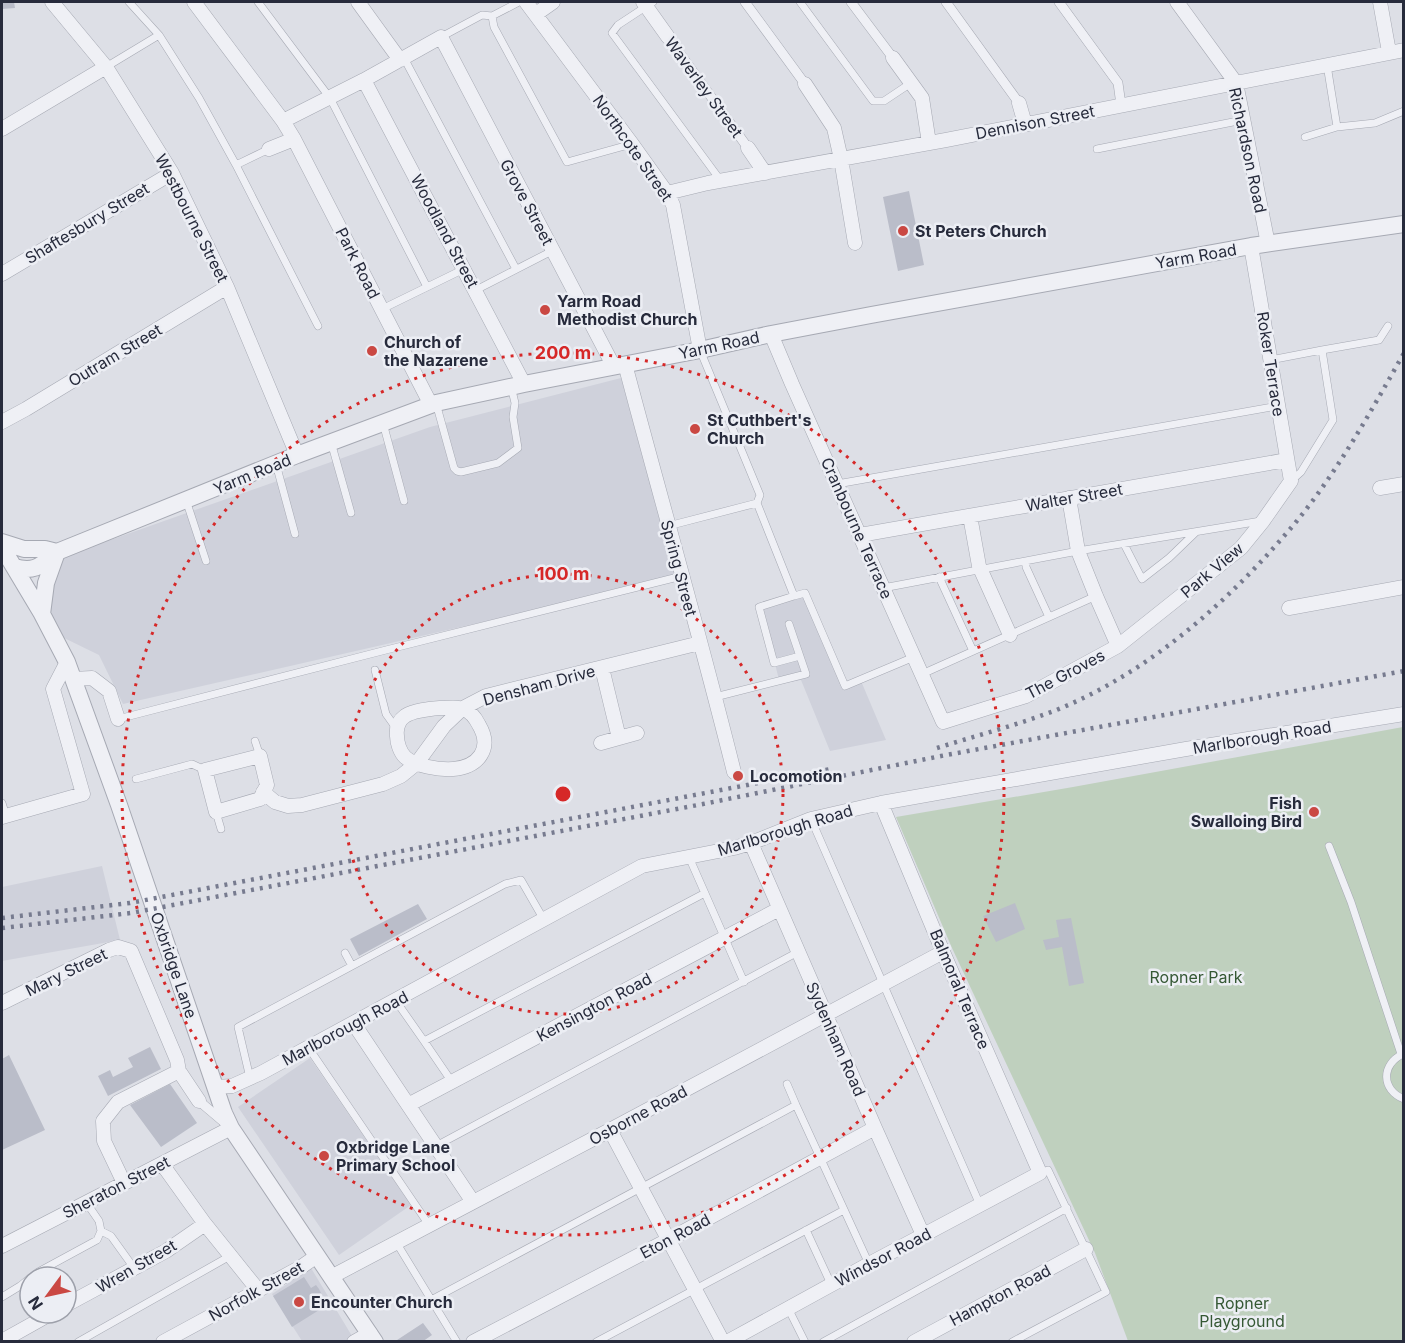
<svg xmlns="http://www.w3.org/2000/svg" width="1405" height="1343" font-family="Inter,sans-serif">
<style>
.built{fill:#cfd1db}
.green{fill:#bfd0be}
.building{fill:#babdc9}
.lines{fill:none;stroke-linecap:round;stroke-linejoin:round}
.service-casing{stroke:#a6a9b3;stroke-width:8}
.pedestrian-casing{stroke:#a6a9b3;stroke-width:10}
.minor-casing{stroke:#a6a9b3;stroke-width:15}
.tertiary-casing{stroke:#a6a9b3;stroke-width:18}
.service{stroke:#eff0f5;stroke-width:7}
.pedestrian{stroke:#eff0f5;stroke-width:9}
.minor{stroke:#eff0f5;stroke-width:14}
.tertiary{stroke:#eff0f5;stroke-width:16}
.rail{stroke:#777b8f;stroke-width:4.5;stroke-dasharray:3 6;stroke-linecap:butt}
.ring{fill:none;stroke:#d62828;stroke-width:3;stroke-dasharray:3 6}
.poi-dot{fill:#ca4843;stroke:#eceef4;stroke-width:2}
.labels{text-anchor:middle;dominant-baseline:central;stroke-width:5;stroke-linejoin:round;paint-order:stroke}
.street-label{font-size:16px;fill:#272b3c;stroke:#eceef4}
.poi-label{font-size:16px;font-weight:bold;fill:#272b3c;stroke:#eceef4;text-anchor:start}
.park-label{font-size:16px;fill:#355834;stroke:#eceef4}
.centre{fill:#d62828;stroke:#eceef4;stroke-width:3}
.ring-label{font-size:18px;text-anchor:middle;font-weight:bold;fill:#d62828;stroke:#eceef4;stroke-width:5;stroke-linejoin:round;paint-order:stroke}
</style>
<rect width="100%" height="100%" fill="#dddfe6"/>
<path class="built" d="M621,378l55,200 -553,126 -24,-49 -39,-19 -24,-66 46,-20 348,-123z
M803,594l42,94 16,-7 25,59 -56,11 -29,-71 -21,4 -19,-77z
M102,866l18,74 -118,21v-74z
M310,1058l101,147 -72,50 -101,-148z
M311,1268l44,73h-53l-30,-47z"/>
<path class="green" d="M1403,727v614h-275l-33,-88 -143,-305 -56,-131 177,-30z"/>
<path class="building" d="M2,2h12l1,6 -13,1z
M909,191l15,74 -26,6 -15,-74z
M1015,903l10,26 -29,13 -13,-26z
M418,904l9,15 -68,37 -9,-17z
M1071,918l13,65 -15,3 -7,-39 -16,3 -3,-10 16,-3 -3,-17z
M150,1047l11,22 -53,27 -10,-20 12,-6 3,7 20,-10 -5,-9z
M9,1055l36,75 -43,20v-91z
M170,1084l27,39 -36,24 -31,-42z
M304,1277l7,11 5,-3 3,4 2,4 -5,2 8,12 -32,20 -19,-31z
M423,1323l9,12 -10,7h-28z"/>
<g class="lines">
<defs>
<path id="service" d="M129,2l30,33 40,63 37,67 82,161
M258,2l72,96 97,189
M653,2l-35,23 -6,8 109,148
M800,2l73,99h11l27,-18
M492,16l2,11 73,135 65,-18
M441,37l41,-22 10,1 27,-14
M404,58l112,211
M1327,65l10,62 38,-4 29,-12
M106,67l53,-32
M1305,137l32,-10
M1097,149l146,-29
M236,165l33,-16
M476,290l76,-39
M382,309l82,-40
M700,350l60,145 -3,8
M1322,350l57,-10 9,-14
M1270,360l52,-10 11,70 -32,52 -10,9
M436,403l18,65 3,3 4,1 37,-9 20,-15 -5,-31 2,-14 -4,-17
M383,423l21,78
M331,442l20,71
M276,464l19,70
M837,484l441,-78
M186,500l20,61
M668,526l89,-23 37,93 -35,11 15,56 26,-7
M1124,544l18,35 27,-21 27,-26
M1026,561v6l23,50
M939,577l34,74
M883,588l195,-37 183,-30
M794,596l11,-3 40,93 69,-29
M375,670l11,44 10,14
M922,674l174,-78
M715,697l91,-23 -17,-50
M118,719l268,-69 296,-74
M255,741l5,15
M136,779l56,-15 13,6
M2,803l4,13
M216,812l5,17
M811,819l169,386
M1329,846l22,56 50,152
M689,857l55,125
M345,953l7,13
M396,1001l28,40 281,-148
M424,1041l28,41
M308,1047l121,178
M1403,1054c-22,10 -22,36 1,45
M250,1078l-12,-51 267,-143 16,-4 23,40
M796,1105l73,159
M436,1146l362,-194
M806,1230l25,54
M101,1231l10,5 23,32
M396,1242l61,100
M32,1277l6,-5 59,-32 4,-9 -2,-10 -13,-19
M2,1297l18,-11 10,-8
M431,1300l365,-195 -9,-21
M788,1308l17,34
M78,1342l152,-86
M596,1342l248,-132
M823,1342l244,-134
M1012,1342l94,-50 -58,-122 -8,3"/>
<path id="pedestrian" d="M745,2l60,82
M851,2l42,56
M946,2l73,101
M1059,2l59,81 3,22
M668,37l80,111
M199,1101l26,22"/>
<path id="minor" d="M52,2l54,65 66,106 55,114 70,168
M194,2l89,119 11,18 137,266
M358,2l42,58
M526,2l106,142 35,49 6,12 27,145
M643,2l25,35
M1177,2l59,81 32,161
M1380,2l9,50
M536,14l17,-12
M893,58l29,40 7,45
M364,80l160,304
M805,84l29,44 7,31 14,84
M1019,103l6,21
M283,121l81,-41 77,-43 173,330
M2,129l104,-62
M748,148l17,25
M269,149l25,-10
M667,193l41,-10 238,-43 458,-90
M2,274l170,-101
M771,334l21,50 151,338 83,-26 92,-50 123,-98 22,-27 28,-40 -40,-235
M625,364c36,136 75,271 109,408
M2,422l24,-13 201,-122
M1380,488l24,-4
M1069,498l9,53 18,45 22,50
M970,516l9,50 31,69
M860,535l427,-75
M1289,608l115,-21
M602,668l17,70
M73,679l19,-1 17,13 9,28
M441,708c6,0 17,-2 22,1 7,2 13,10 16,16 14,24 -1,42 -26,44 -13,1 -39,-3 -48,-12 -5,-5 -8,-14 -8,-21 -1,-8 1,-15 8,-20 10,-6 24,-7 36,-8z
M601,743l36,-10
M260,756l7,29 -7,14 -44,13 -11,-42z
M263,792l12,10 13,4 14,-1 81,-21 18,-8 16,-13 27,-37 19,-18 23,-12 214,-53
M2,817l81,-23 -30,-105 14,-27
M751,843l124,285 48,107
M2,1003l107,-53 9,-3 13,4 46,109 2,11 20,30
M354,1024l119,178
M216,1087l16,-1 29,-13 381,-207 92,-18 17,-5 60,-24 70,-16 305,-54 218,-35
M408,1105l371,-196
M610,1130l113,212
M162,1164l43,60 53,66
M124,1183l-20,-42 -1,-20 15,-19 61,-31
M2,1246l229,-118
M331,1277l279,-147 333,-178
M66,1305l100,-54 39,-27
M2,1341l50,-28
M163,1342l138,-75 16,-11
M354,1342l16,-9
M473,1342l195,-102 207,-112
M727,1342l142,-78 171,-91 -97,-221 -62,-149
M914,1342l172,-93"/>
<path id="tertiary" d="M2,542l22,7h21l12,3
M2,547l40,67 25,48 52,143 105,308 7,15 144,214
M14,567c22,6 27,-2 43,-15l240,-97 139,-52 88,-19 176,-34 71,-16 100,-19 380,-69 153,-22
M42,614l4,-31 11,-31"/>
</defs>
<use href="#service" class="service-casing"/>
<use href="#pedestrian" class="pedestrian-casing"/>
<use href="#minor" class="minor-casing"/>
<use href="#tertiary" class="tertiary-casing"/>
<use href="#service" class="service"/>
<use href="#pedestrian" class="pedestrian"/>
<use href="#minor" class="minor"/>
<use href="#tertiary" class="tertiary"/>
<path class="rail" d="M937,748c38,-12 80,-23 117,-37 95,-38 177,-111 242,-189 42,-51 75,-111 108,-169
M2,918l128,-15 701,-134
M2,928l129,-15 572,-109 238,-48 463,-85"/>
</g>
<g class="ring">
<circle cx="563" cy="794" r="220"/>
<circle cx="563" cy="794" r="441"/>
</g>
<g class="poi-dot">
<circle cx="903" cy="231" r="6"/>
<circle cx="545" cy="310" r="6"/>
<circle cx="372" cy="351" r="6"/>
<circle cx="695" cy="429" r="6"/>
<circle cx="738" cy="776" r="6"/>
<circle cx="1314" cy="812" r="6"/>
<circle cx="324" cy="1156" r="6"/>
<circle cx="299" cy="1302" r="6"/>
</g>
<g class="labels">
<g class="street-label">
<text transform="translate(704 87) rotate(54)">Waverley Street</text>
<text transform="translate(1035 122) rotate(-11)">Dennison Street</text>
<text transform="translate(633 148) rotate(55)">Northcote Street</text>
<text transform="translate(1248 150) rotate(78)">Richardson Road</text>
<text transform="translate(527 202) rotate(62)">Grove Street</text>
<text transform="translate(192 218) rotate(63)">Westbourne Street</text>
<text transform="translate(87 223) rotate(-31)">Shaftesbury Street</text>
<text transform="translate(445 231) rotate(62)">Woodland Street</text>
<text transform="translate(1196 256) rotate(-10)">Yarm Road</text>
<text transform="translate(358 263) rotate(63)">Park Road</text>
<text transform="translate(719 345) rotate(-12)">Yarm Road</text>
<text transform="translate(115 355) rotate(-31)">Outram Street</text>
<text transform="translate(1271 364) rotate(81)">Roker Terrace</text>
<text transform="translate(252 474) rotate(-22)">Yarm Road</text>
<text transform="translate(1074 497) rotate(-10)">Walter Street</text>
<text transform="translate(857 528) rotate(66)">Cranbourne Terrace</text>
<text transform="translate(679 568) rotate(75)">Spring Street</text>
<text transform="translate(1212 570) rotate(-40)">Park View</text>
<text transform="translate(1065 674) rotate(-28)">The Groves</text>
<text transform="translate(539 685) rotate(-15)">Densham Drive</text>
<text transform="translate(1262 737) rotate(-9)">Marlborough Road</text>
<text transform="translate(785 830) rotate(-17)">Marlborough Road</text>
<text transform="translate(174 965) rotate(71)">Oxbridge Lane</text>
<text transform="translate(66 972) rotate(-26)">Mary Street</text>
<text transform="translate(960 989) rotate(67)">Balmoral Terrace</text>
<text transform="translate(594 1007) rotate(-28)">Kensington Road</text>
<text transform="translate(345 1028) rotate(-28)">Marlborough Road</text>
<text transform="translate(836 1039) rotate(66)">Sydenham Road</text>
<text transform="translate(638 1115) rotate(-28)">Osborne Road</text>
<text transform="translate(116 1187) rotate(-27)">Sheraton Street</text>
<text transform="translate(675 1236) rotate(-28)">Eton Road</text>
<text transform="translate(883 1257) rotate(-28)">Windsor Road</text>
<text transform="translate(136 1266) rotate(-30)">Wren Street</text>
<text transform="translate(256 1291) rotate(-29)">Norfolk Street</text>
<text transform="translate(1000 1295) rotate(-28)">Hampton Road</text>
</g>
<g class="poi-label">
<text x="915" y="231">St Peters Church</text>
<text x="557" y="301">Yarm Road<tspan x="557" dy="18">Methodist Church</tspan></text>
<text x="384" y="342">Church of<tspan x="384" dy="18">the Nazarene</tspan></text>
<text x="707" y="420">St Cuthbert's<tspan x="707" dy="18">Church</tspan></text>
<text x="750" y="776">Locomotion</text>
<text x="1302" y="803" text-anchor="end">Fish<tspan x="1302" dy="18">Swalloing Bird</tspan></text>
<text x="336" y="1147">Oxbridge Lane<tspan x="336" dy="18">Primary School</tspan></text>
<text x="311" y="1302">Encounter Church</text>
</g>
<g class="park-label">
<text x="1196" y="977">Ropner Park</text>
<text x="1242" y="1303">Ropner<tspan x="1242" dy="18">Playground</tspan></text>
</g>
</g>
<circle cx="563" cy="794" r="9" class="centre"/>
<g class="ring-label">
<text x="563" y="359">200 m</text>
<text x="563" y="580">100 m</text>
</g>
<rect width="1405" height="1343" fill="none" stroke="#272b3c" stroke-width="6"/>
<g transform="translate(48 1295) rotate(237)"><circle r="28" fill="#eceef4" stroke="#9da0aa" stroke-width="1.5"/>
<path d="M0-4.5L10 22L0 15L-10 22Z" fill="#ca4843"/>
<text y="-9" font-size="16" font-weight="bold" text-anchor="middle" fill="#272b3c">N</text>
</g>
</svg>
